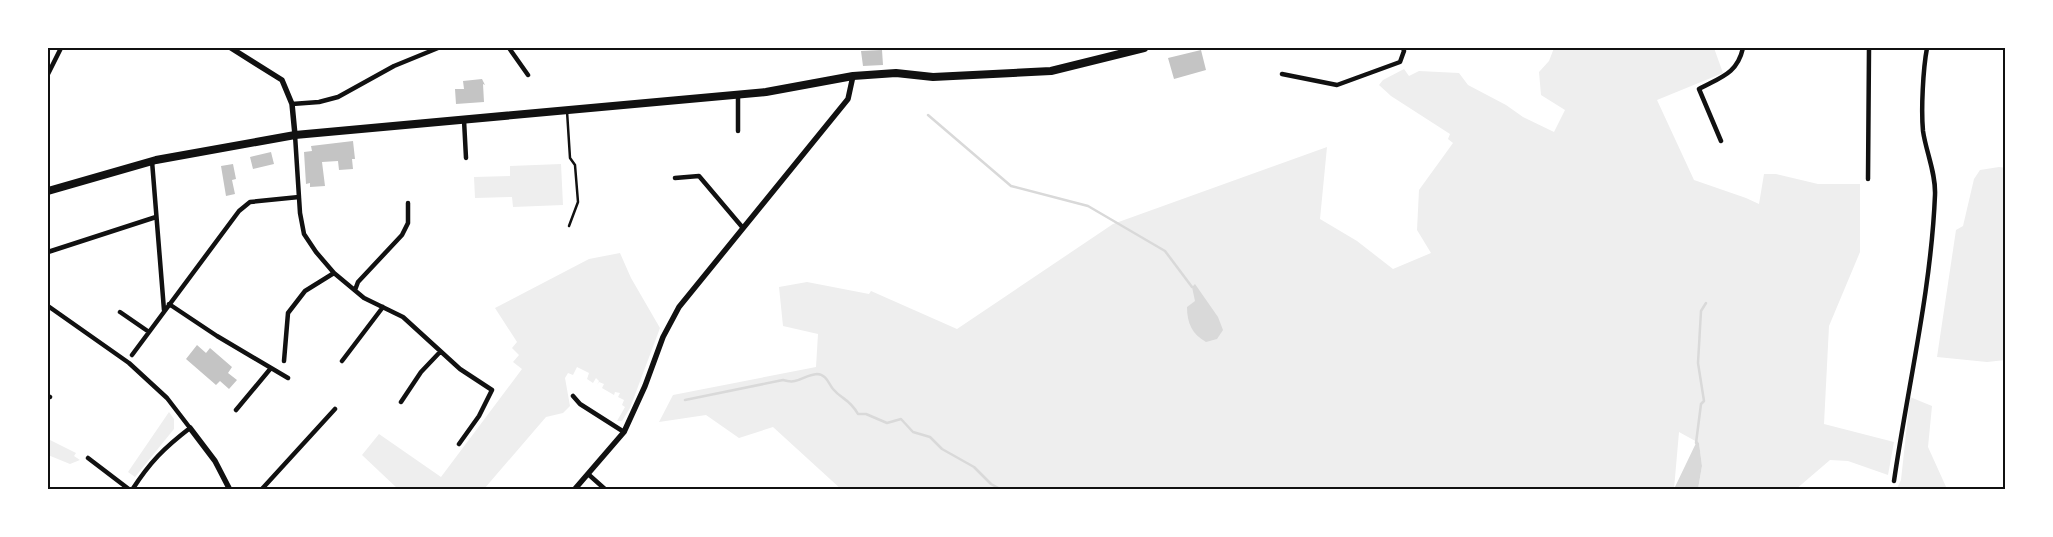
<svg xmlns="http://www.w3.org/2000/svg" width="2053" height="537" font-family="Inter,sans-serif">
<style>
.green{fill:#eee}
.water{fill:#d9d9d9}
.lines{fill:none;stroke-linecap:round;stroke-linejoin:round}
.stream{stroke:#d9d9d9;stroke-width:2.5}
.building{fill:#c4c4c4}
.service{stroke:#111;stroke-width:2.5}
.minor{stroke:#111;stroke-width:4.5}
.tertiary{stroke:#111;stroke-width:5.5}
.primary{stroke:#111;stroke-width:8}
.neatline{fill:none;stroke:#111;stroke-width:2}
</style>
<rect width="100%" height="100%" fill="#fff"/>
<path class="green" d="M1554,48h160l9,25 -66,27 37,80 52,18 13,6 5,-30h12l42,10h42v68l-31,74 -5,98 70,18 -6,33 -40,-14 -18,-1 -35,30 -97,-1 4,-23 -3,-23 -20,-11 -5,57 -832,1 -69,-63 -34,11 -33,-23 -47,7 14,-27 143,-28 2,-33 -35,-8 -4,-39 28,-5 62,12 2,-3 86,38 156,-105 214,-77 -7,72 37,22 36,28 38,-16 -14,-23 2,-40 34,-47 -5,-4 2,-5 -59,-38 -12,-11 4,-5 21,-11 5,7 10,-5 40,2 9,12 38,20 17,12 31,15 11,-22 -24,-15 -2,-23 10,-11z
M561,164l2,41 -50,2 -1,-10 -37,1 -1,-21 36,-1v-10z
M1999,167l7,1 -1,192 -18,2 -50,-5 19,-127 7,-4 11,-47 6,-9z
M620,253l11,25 29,50 -30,80 -8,13h-5l8,-14 -3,-2 2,-5 -6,-3 2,-4 -5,-1 -1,3 -12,-7 2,-4 -5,-2 -2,3 2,-4 -3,-3 -3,5 -6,-4 2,-6 -12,-6 -4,8 -5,-2 -3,5 5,28 -7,7 -17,4 -62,72h-86l-36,-34 17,-21 62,43 81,-108 -9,-7 6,-7 -7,-7 5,-6 -22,-34 94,-49z
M1910,397l22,9 -4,41 19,42 -51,1 5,-10z
M169,412l5,7v10l-39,48 -7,-5z
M48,439l28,14 -2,3 6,4 -10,4 -22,-9z"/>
<path class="water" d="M1195,284l23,33 5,13 -6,9 -11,3c-14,-8 -19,-19 -19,-35l8,-6 -3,-14z
M1697,441l2,2 3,23 -4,23h-24z"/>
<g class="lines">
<path class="stream" d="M928,115l83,71 77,20 77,45 27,36
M685,400l98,-20c16,5 20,-5 34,-6 9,0 12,10 16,15 9,11 16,9 25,25h8l21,9 14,-4 12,13 17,5 12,12 32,18 17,17 11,6
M1696,443l5,-39 3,-3 -6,-38 3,-52 5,-8"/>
</g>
<path class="building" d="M882,50l1,15 -20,1 -2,-15z
M1201,50l5,20 -32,9 -6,-21z
M482,79l3,6 -2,-1 1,18 -28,2 -1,-15h9l-1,-8z
M353,141l2,18h-3l1,10 -14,1 -1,-9 -16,1 3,24 -15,1v-4l-4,1 -2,-32 8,-1 -1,-5z
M271,152l3,12 -21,5 -3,-12z
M233,164l3,15 -4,1 3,14 -9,2 -5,-30z
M197,345l9,8 4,-5 22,19 -4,6 9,7 -8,9 -9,-8 -4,4 -30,-26z"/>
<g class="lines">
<path class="service" d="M567,111l3,47 5,7 3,37 -9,24"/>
<path class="minor" d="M509,48l19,27
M48,74l13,-26
M1282,74l55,11 63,-23 4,-11 -1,-3
M292,104l27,-2 19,-5 56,-31 44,-18
M464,120l2,38
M738,131v-37
M295,135l5,78 4,21 12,18 18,21 30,25 39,19 57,52 32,21 -13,26 -20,28
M1721,141l-22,-52c22,-12 38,-15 44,-41
M152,161l12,149
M675,178l24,-2 44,52
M1868,179l1,-131
M48,252l108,-35
M355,290l3,-8 44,-47 6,-12v-20
M169,304l48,32 71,42
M48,306l81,57 38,35 23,30c-26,20 -40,34 -58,62
M120,312l29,20
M132,355l107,-144 11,-9 49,-5
M284,361l4,-48 17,-22 29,-18
M342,361l41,-54
M48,396l2,1
M573,396l7,8 44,28
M401,402l20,-30 19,-20
M236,410l35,-42
M88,458l42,32
M588,474l18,16
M1894,481c14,-96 37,-190 41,-286 1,-22 -9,-43 -12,-64 -2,-21 0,-62 4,-83
M261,490l74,-81"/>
<path class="tertiary" d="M231,48l51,32 10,24 3,31
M190,428l25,33 15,29
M574,490l50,-58 21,-46 18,-49 16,-30 169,-208 5,-23"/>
<path class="primary" d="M48,191l108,-31 139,-25 471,-43 87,-16 43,-3 37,4 118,-6 93,-23"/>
</g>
<rect width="2053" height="537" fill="none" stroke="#ffffff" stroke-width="98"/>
<rect x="49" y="49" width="1955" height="439" class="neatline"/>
</svg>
